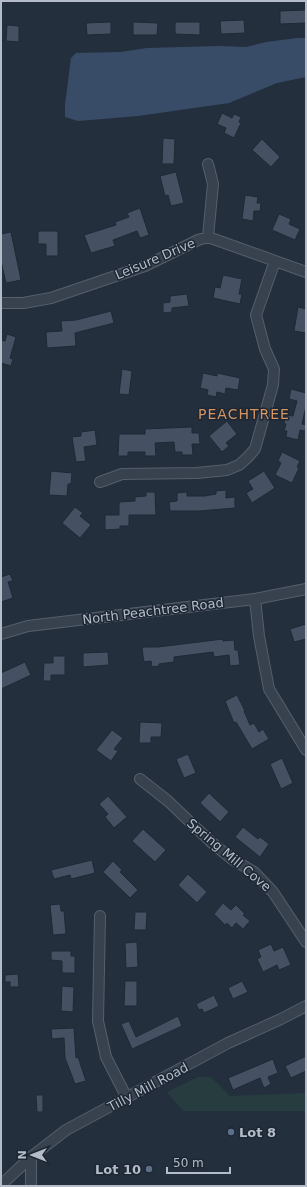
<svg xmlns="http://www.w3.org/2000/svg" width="307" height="1187" font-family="'DejaVu Sans',sans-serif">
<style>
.green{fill:#263c3f}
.water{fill:#394c67}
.building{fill:#455162;stroke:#1f2835}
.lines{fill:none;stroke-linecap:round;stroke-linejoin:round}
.minor-casing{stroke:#565f6c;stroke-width:12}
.minor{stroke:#38414e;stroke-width:10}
.service-dot{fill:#5c6f8a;stroke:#1d2633;stroke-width:1.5}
.labels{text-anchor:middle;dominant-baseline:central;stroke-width:3;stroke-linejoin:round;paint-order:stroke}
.street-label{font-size:13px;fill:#b4bcc9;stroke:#1d2633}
.poi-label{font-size:13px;font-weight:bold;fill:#b4bcc9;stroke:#1d2633;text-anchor:start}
.neighbourhood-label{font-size:14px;letter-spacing:1px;fill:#d59563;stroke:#1d2633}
</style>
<rect width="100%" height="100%" fill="#242f3e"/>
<path class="green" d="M198,1077h13l19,19 76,-3v18h-123l-16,-19z"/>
<path class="water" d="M298,38h8v39l-29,6 -48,20 -91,13 -60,5 -13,-4v-12l6,-47 5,-5 44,-1 27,-4 73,-2 26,1 20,-5z"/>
<path class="building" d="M306,10v13l-26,1v-13z
M244,20l1,13 -24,1 -1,-13z
M111,22v12l-24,1 -1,-12z
M133,22l25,1 -1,12h-24z
M175,22h25v13l-25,-1z
M7,25l12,1v16l-13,-1z
M222,113l10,5 2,-4 7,3 -2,5 2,1 -7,15 -10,-5 2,-5 -9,-4z
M163,138l12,1 -1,25h-12z
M262,139l18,18 -9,10 -19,-17z
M176,172l8,31 -13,3 -3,-11 -3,1 -5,-20z
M245,195l13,2 -1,6h4l-1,8h-6l-1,10 -11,-2z
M140,208l9,27 -9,3 -3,-7 -24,9 2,6 -24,7 -7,-18 32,-10 -1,-3 14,-5 -2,-4z
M279,214l12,5 -2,5 11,5 -5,11 -23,-10z
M38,231h20v25h-12v-12h-8z
M11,232l10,48 -15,3 -5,-22v-27z
M223,275l19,4 -3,15h3l-2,10 -27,-6 2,-11 5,1z
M187,294l2,12 -17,2v4l-9,1v-10l7,-1v-6z
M298,307l8,2v24l-12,-2z
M111,311l3,12 -39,10 1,13 -29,2 -1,-16 16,-1 -1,-10 15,-1z
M7,334l9,3 -6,21 3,1 -2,7 -10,-3v-23l4,1z
M122,369l10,2 -3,24 -10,-1z
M203,373l14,3v-3l23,5 -2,12 -12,-2 -1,6 -8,-2 -1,5 -9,-2 1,-5 -8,-2z
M291,389l15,4v13l-4,18 4,1 -1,6 -5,-1 -2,10 -12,-3 1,-6h-3l2,-7 -2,-1 1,-8 8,1 4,-15 -8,-2z
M227,421l10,13 -11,9 3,3 -7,6 -13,-16z
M192,427v6h7l1,11h-8l1,11h-11v-3h-7l-1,-10 -19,1 1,13h-11v-4h-17v4h-10l1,-22h26v-5z
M95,430l2,15 -13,2 2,14 -10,1 -4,-25 9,-1v-4z
M282,452l18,9 -3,6 2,1 -7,15 -17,-8 6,-12 -3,-2z
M51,471l21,2 -1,11h-3l-1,12 -18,-1z
M264,471l11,17 -23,15 -6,-10 7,-4 -5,-8z
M226,490v8l9,-1v11l-36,3h-29l-1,-9 8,-1v-8l10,-1v4h18l11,-2v-3z
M146,492h9l1,23h-27v11h-9v3l-15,1v-15h14v-13l16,-1v-4l11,-1z
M75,507l8,6 -3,3 11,9 -11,13 -18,-15z
M10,574l3,7 -5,1 5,16 -12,4v-25z
M306,624v15l-12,3 -4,-13z
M223,639v2l11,-1 1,10h3l2,15 -10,1 -1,-11 -15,2 -1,-5 -39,5v5l-15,2v2l-7,1 -1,-6 -7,1 -1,-6 -1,-9h16z
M108,652l1,13 -26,2v-14z
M53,656h12v19h-14v6h-8l1,-18h9z
M25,662l6,13 -30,14v-16z
M237,695l8,16h-1l6,14 4,-2 5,9 4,-3 6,10 -17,10 -16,-27 -2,1 -9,-22z
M140,722l22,1 -1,14h-10v6h-12z
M112,730l11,8 -9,11 4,2 -7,10 -15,-11z
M188,754l8,19 -12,5 -8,-19z
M282,758l11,25 -12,6 -11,-25z
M209,793l20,19 -9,10 -20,-19z
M108,796l19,21 -13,11 -9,-11 3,-3 -9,-10z
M243,827l15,12 2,-2 9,7 -9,13 -25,-20z
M143,829l23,21 -11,12 -23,-21z
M92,860l3,13 -24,6 -1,-4 -16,4 -3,-9z
M113,861l9,9 -2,2 18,18 -8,8 -27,-26z
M188,874l19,18 -10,11 -19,-18z
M223,903l8,7 5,-5 9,9 -2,1 7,6 -7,8 -7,-6 -4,5 -5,-5 -2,2 -11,-11z
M60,904l1,7h3l2,23 -13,1 -3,-30z
M135,912h12l-1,18h-12z
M137,942l1,25 -12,1 -1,-25z
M271,944l3,7 9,-4 8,18 -12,5 -2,-5 -14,7 -6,-13 4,-2 -3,-7z
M51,951h20v5h4v17h-13v-12l-11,-1z
M18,974l1,13h-9v-5h-5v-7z
M125,981h12v25h-13z
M242,981l6,11 -15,7 -5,-11z
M62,986l12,1 -1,25 -12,-1z
M214,995l5,11 -15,7 -2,-4 -3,1 -3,-6z
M178,1016l4,10 -50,23 -11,-25 8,-3 7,16z
M74,1028l2,30 2,-1 8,24 -11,3 -10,-26 -1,-20 -12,1 -1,-10z
M306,1056v15l-15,7 -6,-12z
M273,1059l5,14 -10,4 3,7 -7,4 -4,-10 -27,12 -5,-12z
M36,1095h7v17h-6z"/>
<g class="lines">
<defs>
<path id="minor" d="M208,164l5,20 -5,53
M1,303h22l28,-5 94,-32 53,-26 10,-3 98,35
M100,482l22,-8 75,-1 30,-3 12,-5 8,-7 8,-9 18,-64 1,-16 -9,-20 -9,-34 19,-54
M255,599l4,37 10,53 37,61
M1,634l27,-8 227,-27 51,-10
M140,779l28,22 43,41 21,17 22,13 19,20 33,50
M100,916l-2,105 8,36 21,41
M31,1157v29
M1,1185l30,-28 35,-27 162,-87 53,-24 25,-13"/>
</defs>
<use href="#minor" class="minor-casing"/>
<use href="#minor" class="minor"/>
</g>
<g class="service-dot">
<circle cx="231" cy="1132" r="4"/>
<circle cx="149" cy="1169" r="4"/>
</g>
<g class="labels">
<g class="street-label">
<text transform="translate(155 259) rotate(-23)">Leisure Drive</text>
<text transform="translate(153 611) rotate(-7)">North Peachtree Road</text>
<text transform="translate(229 855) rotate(40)">Spring Mill Cove</text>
<text transform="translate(148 1087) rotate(-28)">Tilly Mill Road</text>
</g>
<g class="poi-label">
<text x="239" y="1132">Lot 8</text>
<text x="141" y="1169" text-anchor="end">Lot 10</text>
</g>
<g class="neighbourhood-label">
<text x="244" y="414">PEACHTREE</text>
</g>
</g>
<rect width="307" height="1187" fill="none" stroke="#b4bcc9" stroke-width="4"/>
<g transform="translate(32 1155) rotate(270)" stroke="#1d2633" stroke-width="3" paint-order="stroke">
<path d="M0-3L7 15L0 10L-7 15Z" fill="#b4bcc9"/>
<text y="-6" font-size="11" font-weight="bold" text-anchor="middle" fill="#b4bcc9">N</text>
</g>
<path d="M167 1167v6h63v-6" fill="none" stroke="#b4bcc9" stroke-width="2"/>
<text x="173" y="1167" font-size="12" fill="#b4bcc9" stroke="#1d2633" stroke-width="3" paint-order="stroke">50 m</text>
</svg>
